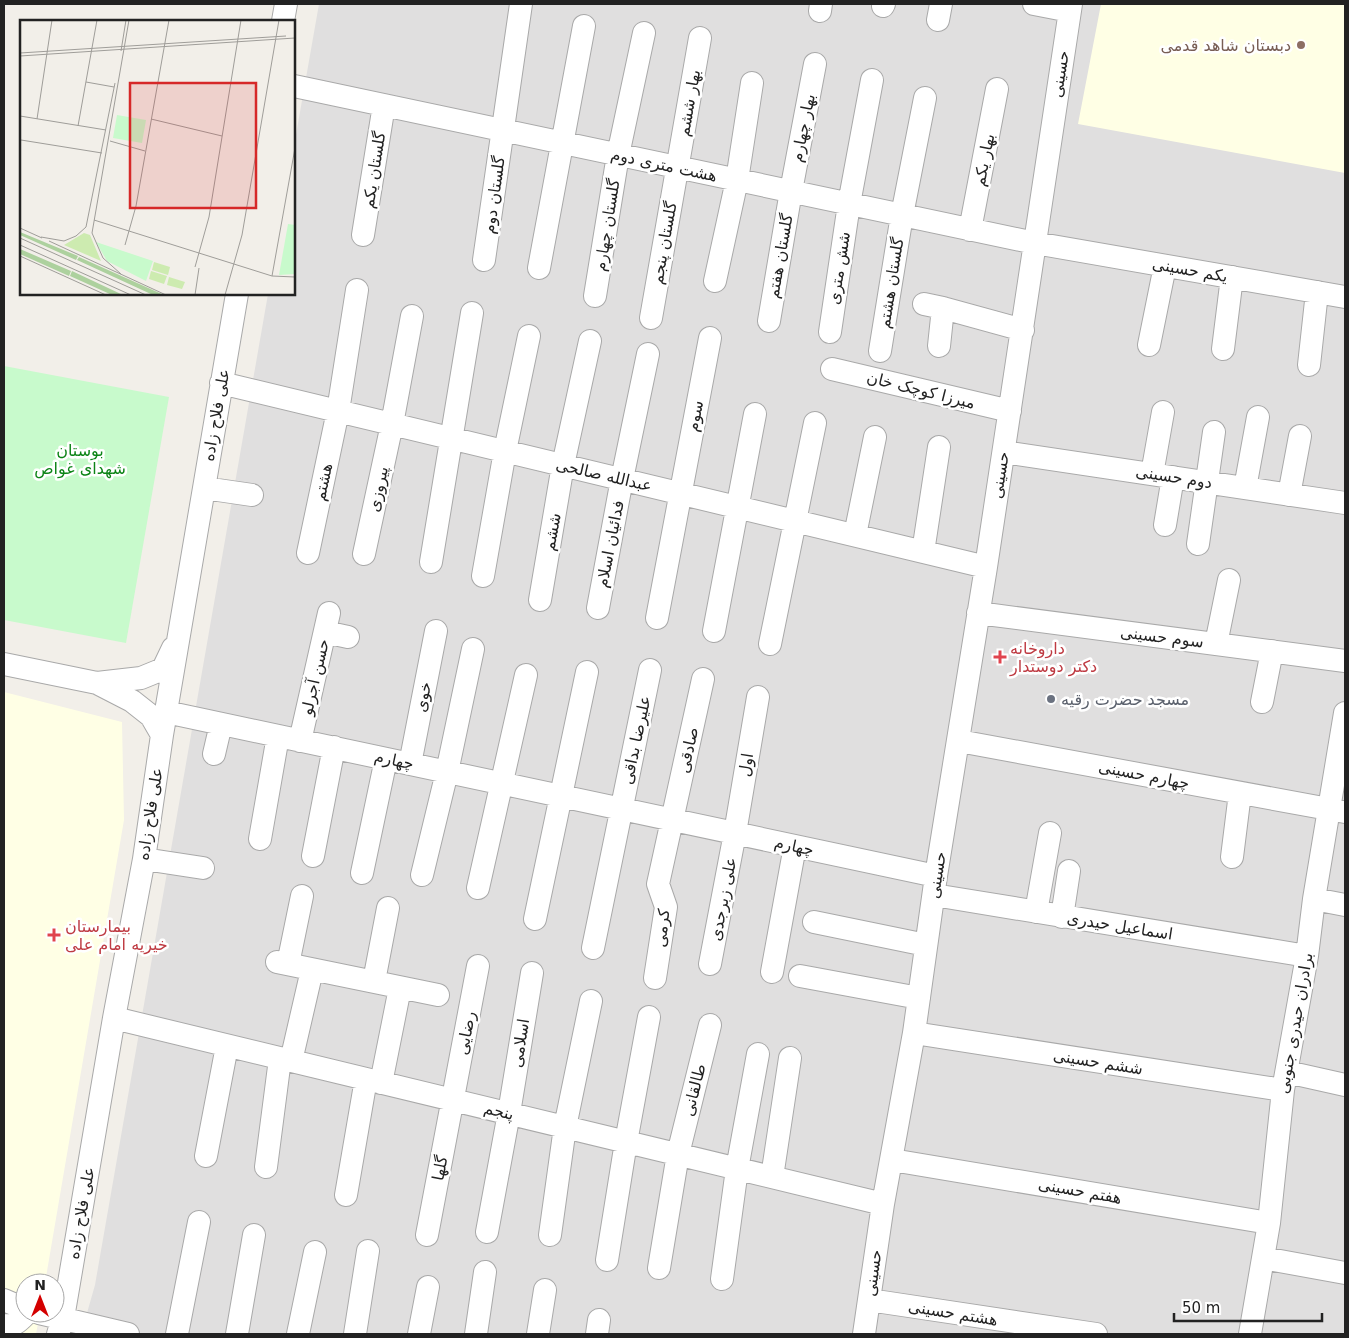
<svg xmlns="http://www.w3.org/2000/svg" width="1349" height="1338" font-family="'DejaVu Sans',Cairo,sans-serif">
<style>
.residential{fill:#e0dfdf}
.education{fill:#ffffe5}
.park{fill:#c8facc}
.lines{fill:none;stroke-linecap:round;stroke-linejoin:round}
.minor-casing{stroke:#a9a9a9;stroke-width:24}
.minor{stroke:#fff;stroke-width:22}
.education-dot{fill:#8d6e63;stroke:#fff;stroke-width:2}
.health-dot{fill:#e0444e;stroke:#fff;stroke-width:2}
.worship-dot{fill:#6b7280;stroke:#fff;stroke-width:2}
.labels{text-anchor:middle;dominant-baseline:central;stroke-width:5;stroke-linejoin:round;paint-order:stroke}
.education-label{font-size:16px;fill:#785e54;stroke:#fff;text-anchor:end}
.street-label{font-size:16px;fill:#222;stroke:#fff}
.park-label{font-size:16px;fill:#0c8416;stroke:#fff}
.health-label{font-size:16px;fill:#be3a42;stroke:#fff;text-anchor:start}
.worship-label{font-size:16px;fill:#5b616d;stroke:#fff;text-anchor:start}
.inset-road{fill:none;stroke:#9f9d99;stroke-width:1}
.view{fill:#d62828;fill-opacity:0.15;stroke:#d62828;stroke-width:2.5}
.inset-edge{fill:none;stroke:#222;stroke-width:2.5}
</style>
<rect width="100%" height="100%" fill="#f2efe9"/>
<path class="residential" d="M319,4h1026v1330h-1264l14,-49 173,-991h26v-148z"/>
<path class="education" d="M1101,4h244v169l-267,-49z
M4,692l118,30 2,98 -79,463h-20v30h15l-4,21 -32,-2z"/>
<path class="park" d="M4,366l165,31 -43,246 -122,-23z"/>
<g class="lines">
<defs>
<path id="minor" d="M1034,4l36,7
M883,6l1,-2
M820,11l1,-7
M938,20l3,-16
M283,21l3,-17
M294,86l741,157 310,54
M970,230l27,-141
M363,235l21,-130
M484,260l37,-256
M539,268l45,-242
M715,281l22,-101 15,-97
M595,296l23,-141 26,-122
M924,304l19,4 80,22
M651,318l49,-280
M769,321l22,-130 24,-127
M830,332l19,-128 23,-124
M1149,345l16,-79
M939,346l4,-38
M1223,349l9,-72
M880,351l22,-136 23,-117
M1309,365l8,-73
M832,369l178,42
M221,383l765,184
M1004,452l341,51
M1152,474l11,-62
M204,488l48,7
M1245,488l13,-71
M1289,495l11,-59
M1165,525l8,-48
M855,535l20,-98
M1198,544l16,-112
M923,552l16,-105
M308,553l30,-142 19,-121
M364,554l28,-130 20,-108
M431,562l41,-249
M483,576l22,-125 24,-115
M540,600l23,-135 27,-124
M598,608l24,-129 26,-125
M978,613l367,48
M657,618l53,-280
M714,631l41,-217
M325,632l23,5
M770,644l45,-221
M1216,644l13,-64
M4,664l93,19 35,18 19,15 11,19
M97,683l44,-5 22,-9 10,-21
M1262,702l10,-51
M166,712l770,164
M300,741l29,-128
M959,741l386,71
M214,754l7,-30
M410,764l26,-133
M260,839l18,-103
M313,856l21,-109
M1232,857l8,-64
M144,859l59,9
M362,873l24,-114
M422,875l25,-103 26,-123
M478,888l48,-213
M934,895l373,61
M1314,899l31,6
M1036,912l14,-79
M1062,917l7,-46
M535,919l52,-247
M814,922l112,23
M593,948l57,-278
M277,962l161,33
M288,964l14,-68
M710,964l25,-131 23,-136
M772,972l23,-126
M800,976l119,22
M655,978l11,-71 -8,-23 45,-205
M374,981l14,-73
M114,1018l769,186
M914,1033l369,57
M291,1061l21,-91
M1287,1072l58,13
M381,1083l19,-95
M206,1156l21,-110
M892,1160l377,63
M266,1167l14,-108
M772,1177l18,-119
M346,1195l20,-116
M487,1232l22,-119 23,-140
M427,1235l51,-269
M550,1235l15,-108 26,-126
M1263,1258l82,15
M607,1260l19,-118 23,-125
M659,1268l19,-114 32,-129
M722,1279l15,-110 21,-115
M4,1300l21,9
M869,1300l227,34
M39,1313l89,21
M4,1325c11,2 16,-5 23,-12
M58,1334l5,-16 51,-300 30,-159 18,-124 75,-441
M177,1334l22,-112
M237,1334l17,-99
M298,1334l17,-82
M355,1334l13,-83
M419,1334l9,-47
M476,1334l9,-62
M538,1334l7,-44
M597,1334l2,-14
M864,1334l19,-130 31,-171 22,-157 50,-309 85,-563
M1250,1334l19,-111 14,-133 24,-134 7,-57 31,-186"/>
</defs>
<use href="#minor" class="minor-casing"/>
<use href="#minor" class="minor"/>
</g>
<circle class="education-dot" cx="1301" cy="45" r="5"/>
<g class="health-dot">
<path d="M997.5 649.5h5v5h5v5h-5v5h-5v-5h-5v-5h5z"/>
<path d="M51.5 927.5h5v5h5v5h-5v5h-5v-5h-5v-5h5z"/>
</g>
<circle class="worship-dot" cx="1051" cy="699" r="5"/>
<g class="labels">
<g class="education-label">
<text x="1291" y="45">دبستان شاهد قدمی</text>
</g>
<g class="street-label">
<text transform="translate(1060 74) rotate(-81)">حسینی</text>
<text transform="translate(689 103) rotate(-80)">بهار ششم</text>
<text transform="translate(803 128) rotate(-79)">بهار چهارم</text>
<text transform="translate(984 160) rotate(-79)">بهار یکم</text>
<text transform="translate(664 165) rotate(12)">هشت متری دوم</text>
<text transform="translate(374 170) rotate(-81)">گلستان یکم</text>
<text transform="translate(494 195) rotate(-82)">گلستان دوم</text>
<text transform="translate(607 225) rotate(-81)">گلستان چهارم</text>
<text transform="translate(664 243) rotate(-80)">گلستان پنجم</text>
<text transform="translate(780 256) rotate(-80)">گلستان هفتم</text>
<text transform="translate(839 268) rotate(-81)">شش متری</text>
<text transform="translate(1190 270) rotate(10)">یکم حسینی</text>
<text transform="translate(891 283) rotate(-81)">گلستان هشتم</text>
<text transform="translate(921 390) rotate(14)">میرزا کوچک خان</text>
<text transform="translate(216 415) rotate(-80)">علی فلاح زاده</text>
<text transform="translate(695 416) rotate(-79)">سوم</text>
<text transform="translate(604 475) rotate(13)">عبدالله صالحی</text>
<text transform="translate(1000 475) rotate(-81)">حسینی</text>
<text transform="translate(1174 477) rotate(9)">دوم حسینی</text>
<text transform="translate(323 482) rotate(-78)">هشتم</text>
<text transform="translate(378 489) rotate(-78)">پیروزی</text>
<text transform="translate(552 532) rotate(-80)">ششم</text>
<text transform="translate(610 544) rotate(-79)">فدائیان اسلام</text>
<text transform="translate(1162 637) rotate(7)">سوم حسینی</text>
<text transform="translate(315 677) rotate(-77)">حسن آجرلو</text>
<text transform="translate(423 697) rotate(-79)">خوی</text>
<text transform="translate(636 740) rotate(-78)">علیرضا بداقی</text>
<text transform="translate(688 750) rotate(-78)">صادقی</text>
<text transform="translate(394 760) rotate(12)">چهارم</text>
<text transform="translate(746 765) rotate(-81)">اول</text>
<text transform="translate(1144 775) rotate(11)">چهارم حسینی</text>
<text transform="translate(150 814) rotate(-81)">علی فلاح زاده</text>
<text transform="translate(794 846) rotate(12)">چهارم</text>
<text transform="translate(937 875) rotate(-81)">حسینی</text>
<text transform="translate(723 899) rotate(-79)">علی زبرجدی</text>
<text transform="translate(1120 926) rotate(9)">اسماعیل حیدری</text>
<text transform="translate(662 928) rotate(-84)">کرمی</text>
<text transform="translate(1295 1023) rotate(-80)">برادران حیدری جنوبی</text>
<text transform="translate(466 1033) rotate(-79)">رضایی</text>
<text transform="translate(520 1043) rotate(-81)">اسلامی</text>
<text transform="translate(1098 1062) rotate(9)">ششم حسینی</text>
<text transform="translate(694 1090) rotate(-76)">طالقانی</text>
<text transform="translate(499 1111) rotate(14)">پنجم</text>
<text transform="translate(440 1168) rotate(-79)">گلها</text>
<text transform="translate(1080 1191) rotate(10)">هفتم حسینی</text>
<text transform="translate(81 1213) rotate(-80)">علی فلاح زاده</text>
<text transform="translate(873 1273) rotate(-82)">حسینی</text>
<text transform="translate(953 1313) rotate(9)">هشتم حسینی</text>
</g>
<g class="park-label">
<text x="80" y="450">بوستان<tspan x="80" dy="18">شهدای غواص</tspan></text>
</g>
<g class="health-label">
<text x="1010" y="648">داروخانه<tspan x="1010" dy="18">دکتر دوستدار</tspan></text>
<text x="65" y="926">بیمارستان<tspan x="65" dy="18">خیریه امام علی</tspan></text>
</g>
<g class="worship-label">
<text x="1061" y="699">مسجد حضرت رقیه</text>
</g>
</g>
<g transform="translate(20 20)">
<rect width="275" height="275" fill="#f2efe9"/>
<path d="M64,213l6,2 11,26 -37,-16zM134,242l16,5 -2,8 -16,-5zM131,251l16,5 -3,8 -15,-5zM149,257l16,5 -3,7 -15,-4z" fill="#cdebb0"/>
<path d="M0,212l58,24 -2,4 -56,-25zM0,229l51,22 -2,5 -49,-22zM59,237l85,38h-11l-76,-35zM52,251l51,24h-11l-42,-19z" fill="#add19e"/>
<path d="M97,95l29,5 -4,23 -29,-5zM268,204l7,1v49l-16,1zM76,222l57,19 -7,20 -39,-20z" fill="#c8facc"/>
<path class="inset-road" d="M101,31l5,-31M0,33l266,-17M0,36l275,-18M66,62l28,5M0,96l86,14M17,99l15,-99M131,99l71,17M58,106l19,-106M1,120l81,13M90,121l35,10M74,200l178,56 23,1M0,208l22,10M21,217l23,4 12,-5 10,-9 29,-144M0,218l126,57M29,221l117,54M0,225l111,50M105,225l11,-39 33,-186M0,236l86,39M175,247l14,-50 32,-197M101,254l-18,-16 -11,-25 37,-213M252,256l23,-128M175,275l4,-27M205,275l17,-60 37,-215"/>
<path class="view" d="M110,63h126v125h-126z"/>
<rect width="275" height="275" class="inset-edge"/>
</g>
<rect width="1349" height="1338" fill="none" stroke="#222222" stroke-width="10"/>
<g transform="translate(40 1298)"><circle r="24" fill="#ffffff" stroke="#a7a7a7"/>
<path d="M0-4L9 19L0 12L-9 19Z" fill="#d40000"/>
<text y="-8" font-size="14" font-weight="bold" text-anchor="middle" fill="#222222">N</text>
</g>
<path d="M1174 1313v8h148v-8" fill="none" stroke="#222222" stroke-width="2.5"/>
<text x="1182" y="1313" font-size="15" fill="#222222" stroke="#ffffff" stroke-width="4" paint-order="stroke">50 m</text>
</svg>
